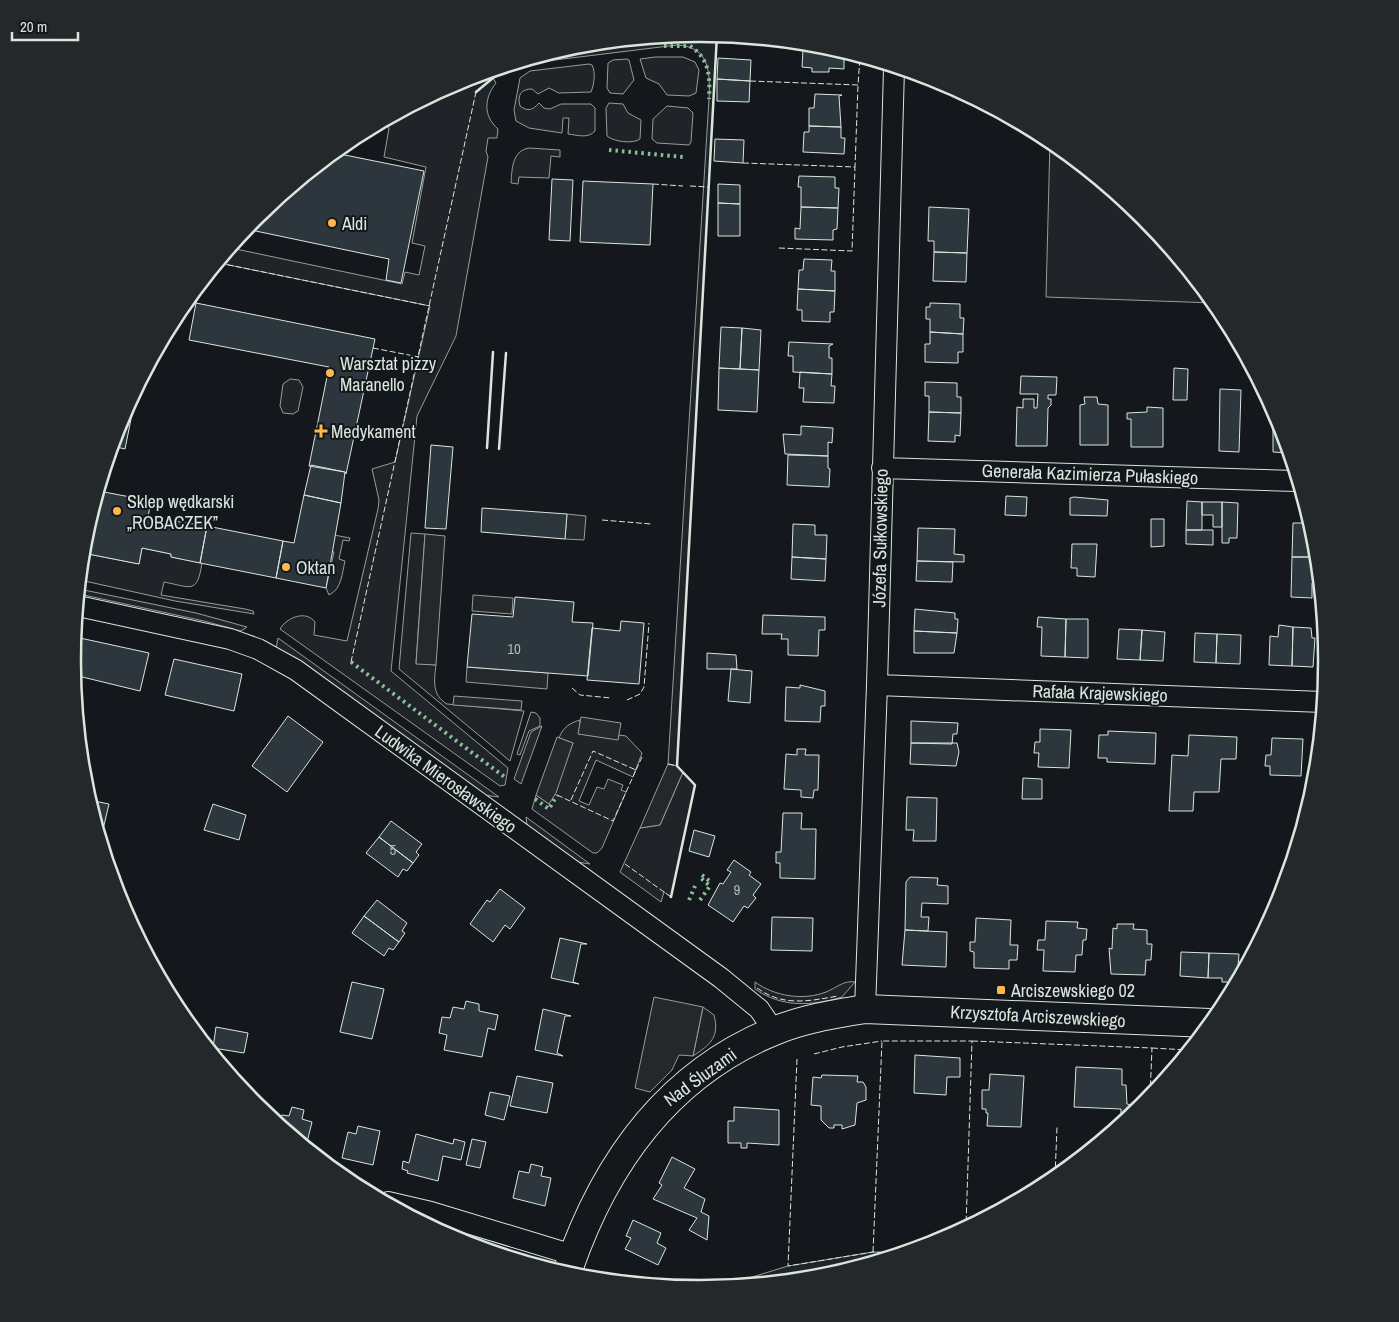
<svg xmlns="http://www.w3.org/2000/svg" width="1399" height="1322" font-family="'Archivo Narrow',sans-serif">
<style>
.green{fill:#202428;stroke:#939e99}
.parking{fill:#24282b;stroke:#939e99}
.building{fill:#2c363c;stroke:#d8e6dc}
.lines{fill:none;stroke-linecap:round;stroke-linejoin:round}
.street-casing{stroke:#d8e6dc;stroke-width:22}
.secondary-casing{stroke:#d8e6dc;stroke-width:30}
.street{stroke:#14181c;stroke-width:20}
.secondary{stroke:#14181c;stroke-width:28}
.hedge{stroke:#8ac095;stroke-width:4;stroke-dasharray:2.5 4;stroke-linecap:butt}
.fence{stroke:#d8e6dc;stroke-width:1;stroke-dasharray:6 2.5;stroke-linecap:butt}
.wall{stroke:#d8e6dc;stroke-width:2.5}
.poi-dot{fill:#ffb74d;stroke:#14181c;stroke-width:2}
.labels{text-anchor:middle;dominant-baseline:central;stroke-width:4;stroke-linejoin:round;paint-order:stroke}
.number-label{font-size:15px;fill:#adbab4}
.poi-label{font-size:18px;fill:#d8e6dc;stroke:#14181c;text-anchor:start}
.street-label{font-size:18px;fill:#d8e6dc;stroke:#14181c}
.rim{fill:none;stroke:#d8e6dc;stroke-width:2.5}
</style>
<rect width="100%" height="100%" fill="#14181c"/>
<path class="green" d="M699,34l18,1 -40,731 -9,-2 41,-665c1,-27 1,-52 -32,-54l-163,20 63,-19z
M655,57h28l12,5 4,8 -3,23 -7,3 -22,-1 -8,-11 -13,-6 -6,-19z
M627,59l2,1 5,20 -11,14 -13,-1 -3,-5 1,-25 5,-3z
M589,64l3,1c4,7 2,20 -1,27l-32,1 -10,-5 -11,6 -6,-5c-11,0 -15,6 -12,17 8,6 13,4 19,-3l5,5 6,1 11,-5h30l4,4v23c-7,8 -18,4 -27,3l1,-16h-6l-1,15 -33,-5 -13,-7 -2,-11 6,-32 10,-7z
M505,68l-12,10 3,5c-12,15 -13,33 2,46l-1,9h-9l-2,13 2,6 -32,179 -39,80 -26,255 117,97 -3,17 -5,1 -220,-157c7,-12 26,-19 35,-7l-1,13 33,6 31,-132 1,-9 -7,-31 23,-7 35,-156 -211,-43 12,-15 171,36 3,-12 14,3 6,-29 -13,-3 14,-76 -42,-10 5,-29 -7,-5 78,-42z
M609,103l14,1 5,9 13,7 -1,19c-7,5 -26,3 -33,-3l-1,-28z
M667,106l21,2 5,5 -2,29 -2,3 -32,-2 -5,-4 1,-20z
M1050,141l93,77 71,85 -168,-6z
M529,148l31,2v7l-9,-1 -2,22 -30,-1 -1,7 -7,-1c1,-14 1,-32 18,-35z
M290,379l9,1 4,7 -5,24 -5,3 -10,-1 -3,-7 3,-22z
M411,533l14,1 -9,129 20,2c-2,16 -4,30 11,39l77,7 -14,50 -111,-92z
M334,535l16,3 -1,3 -6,-1 -4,19 6,2c-3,12 -3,28 -16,34l-3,-7 8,-36 -3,-1z
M142,548l29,6v3l31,6c-5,32 -11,24 -38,19l-3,13 84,14 8,2 1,3 -79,-13 -95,-21 3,-27 56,11z
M79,589l117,24 51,14 -6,4 -37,-10 -125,-27z
M278,638l221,159 -15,-2 -208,-147z
M531,712l5,1 4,5v8l-11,5 -9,24 -3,-1z
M580,720l-1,14 39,5 1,-4 7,1 16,17 -9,24 -37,-17 -17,41 10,4 8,-18 7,2 4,-10 15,6 -2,5 5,2 -24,56 -5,5h-4l-61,-44 4,-14 13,9 24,-61 -14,-5c4,-11 11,-15 21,-18z
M683,772l12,13 -24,112 -7,-5 -3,10 -41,-30 20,-44 20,-3z
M526,817l64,47 -13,-2 -50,-37z
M755,982c19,14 48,19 71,10 10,-4 18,-12 29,-10l-13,15c-30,9 -60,11 -87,-8z
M703,1007l11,8c6,22 -4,30 -21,41z
M873,1252l25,1 -76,23 -99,10 65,-20z"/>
<path class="parking" d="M567,514l19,2 -2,24 -19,-1z
M425,534l20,2 -9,129 -20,-1z
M473,595l40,3 -1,16 -40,-3z
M467,667l81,6 -1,16 -81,-7z
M454,696l68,5 -1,9 -68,-5z
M581,717l40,6 -3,17 -40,-6z
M542,726l-21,58 -7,-5 17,-47z
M557,737l16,6 -17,50 -7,11 -13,-9z
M668,764l9,2 6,6 -23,53 -20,3z
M654,997l49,10 -10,49 -14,-1 -7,15 -22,22 -15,-4z"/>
<path class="building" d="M803,44l19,2 18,5 -37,-1z
M803,50l41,3v16l-15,-1v4h-17v-4l-10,-1z
M718,58l33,2 -1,21 -33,-2z
M717,79l33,2 -1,21 -32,-1z
M815,94l27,1 -3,1 2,31 -32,-1v-18h5z
M809,126l32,1v11h4l-1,16 -41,-2 1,-20h5z
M715,139l29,1 -1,23 -29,-2z
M335,153l89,18 -23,112 -15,-3 3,-21 -143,-30 10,-12z
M799,176l36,1v11h4l-1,20 -37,-1v-20h-3z
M552,179l21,1 -3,61 -21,-1z
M583,181l70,3 -3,61 -70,-3z
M718,184l22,1v19l-22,-1z
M718,203l22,1v32h-22z
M801,207l37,1 -1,21 -4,1v10l-38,-1v-11l5,1z
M929,207l40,2 -2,44 -33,-1v-11h-6z
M934,252l33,1 -1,29 -33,-1z
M804,259l28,1 -1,11h4v20l-37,-2 1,-19h4z
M798,289l37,2 -1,21h-4v10l-28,-1v-11h-5z
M196,303l179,36 -29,135 -1,-2 -36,-6 20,-99 -140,-27z
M930,303l30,1v14h4l-1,16 -33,-2v-13h-4v-12h4z
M721,327l21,1 -2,41 -21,-1z
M742,328l19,2 -2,40 -19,-1z
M930,332l33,2v18h-5v11l-33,-1v-18h5z
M789,342l44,2 -4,2v12h3v16l-39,-2v-16h-5z
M719,368l40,2 -2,42 -39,-2z
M1174,368l14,1 -1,31h-14z
M800,372l32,2 -1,12h4l-1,17 -31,-1 1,-14h-5z
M1021,376l36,1 -1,18h-8v4h3v6l-3,3 -1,38h-31l1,-39 6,1v-9h11v9h3l1,-14h-18z
M925,382l32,1v14h4v16l-32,-1v-16h-4z
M1220,389l21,1 -2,62 -20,-1z
M1084,397h13l1,7 10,1v40h-28v-40l5,-1z
M1147,407l16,1v39h-32v-28h-4v-6l20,-1z
M1273,410l6,11 10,32 -16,-1z
M929,412l32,1 -1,23 -5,-1v7l-27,-1z
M122,417l9,2 -6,30 -13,-3z
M801,426l32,2 -1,15 -4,-1v14l-43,-2 -2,-20 18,1z
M431,445l22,2 -7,82 -21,-1z
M788,455l40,1v12l2,1 -1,18 -42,-2z
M311,465l34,7 -4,31 -37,-8z
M99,491l52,10 -3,16 59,9 -7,37 -29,-6v-3l-29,-6 -3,16 -56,-11 1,-15z
M304,495l37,8 -15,85 -50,-10 7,-37 11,2z
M1006,496l21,1 -1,19 -21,-1z
M1074,497l34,3 -1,16 -37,-1v-17z
M1187,501l15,1v28h-16z
M1202,502h20v25h-9v-12h-11z
M1222,502l16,1 -1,35h-8v5h-7z
M482,508l85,6 -2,25 -84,-7z
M1151,519h13v27l-13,1z
M1293,523h17l4,13 -1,21h-21z
M793,524l22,1v10h12l-1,24 -34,-2z
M207,526l76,15 -7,37 -76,-15z
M918,528l37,1 -1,25 10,1v7l-47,-1z
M1186,530h27v15l-27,-1z
M1072,544h25l-2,33 -18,-1v-8h-6z
M792,557l34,2 -1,22 -34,-2z
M1292,557h21v15h5l1,8v3h-7v15l-21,-1z
M917,561l36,1 -1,20 -36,-1z
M515,597l59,5 -2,20 21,1 -5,53 -121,-9 5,-53 41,3z
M915,609l40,4v6h3l-1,14 -43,-2z
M763,615l62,2v13h-6l-1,26 -30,-1v-16h-7l1,-5h-20z
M1038,617l28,2 -1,38 -24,-1 1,-29h-5z
M1066,619h22v39l-23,-1z
M621,621l23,2 -5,61 -52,-4 5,-52 28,3z
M1279,625l14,2 -1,39 -23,-1 1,-29 8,1z
M1293,627l18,1 1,10h3l-2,29 -21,-1z
M1119,629l23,1 -2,30 -23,-1z
M1142,630l23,2 -2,29 -23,-1z
M914,631l43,2 -3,20h-40z
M1195,633l22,1 -1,29 -22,-1z
M1217,634l24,1 -1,29 -24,-1z
M80,638l69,15 -9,38 -66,-16z
M707,653l29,2 1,14h-30z
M174,659l68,15 -8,37 -69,-16z
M731,669l21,2 -2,32 -22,-2z
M800,685l25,6v15h-4l-1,16 -35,-1 1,-34 14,1z
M288,716l35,26 -36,50 -35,-26z
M911,721l47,2 -1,11h-4l-1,10 -41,-1z
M1040,729l31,1 -2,38 -31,-1 1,-14h-5l1,-11h5z
M1108,731l48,2 -1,31 -48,-2v-4h-9l1,-23h9z
M1189,735l48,2 -1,22h-15l-2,33h-25l-1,19h-24l3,-56 16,1z
M1272,738l31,1 -2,37 -31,-1v-9h-5l1,-11h5z
M911,743h46l2,9 -3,14 -46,-2z
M797,749h9l-1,6h14l-1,35h-4l-1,8 -12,-1v-7l-17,-1 2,-35 11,1z
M1023,778l19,1v20h-20z
M907,797l30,1 -1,43h-23l1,-11h-8z
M89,800l20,4 -8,34z
M213,804l33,11 -7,25 -35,-10z
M783,813h19l-1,16h15l-1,50 -35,-1v-15h-4v-11h5z
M391,821l31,23 -6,8 3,3 -6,8 -34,-26z
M694,830l21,6 -6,21 -20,-6z
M379,837l34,26 -6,8 -4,-2 -5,8 -32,-24z
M734,860l17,12 -2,3 12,9 -8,11 3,3 -8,10 -4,-2 -11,16 -25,-17 12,-22 3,1 8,-12 -4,-2z
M910,877l28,1 -1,7 11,1v18l-26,-1 -1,14h8l-1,14 -23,-1 1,-48z
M500,889l25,19 -15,21 -5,-4 -12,17 -23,-18 17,-24 3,2z
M377,900l30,23 -5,8 3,2 -6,9 -35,-26z
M364,916l35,26 -6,8 -4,-2 -5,8 -32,-23z
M772,917l41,1 -1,33 -41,-1z
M976,918l35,2 -1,25h8l-1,15h-8v9l-35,-1v-16l-4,-1v-9h5z
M1046,921l32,1 -1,6 10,1 -1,11h-3l-1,15h-6l-1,17 -32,-1 1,-21h-7l1,-10h7z
M1117,924h17l-1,5 14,1v14h5l-1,16h-5l-1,15 -34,-1 -2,-26 3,1 1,-21 4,1z
M905,930l42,2 -1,35 -44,-2z
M560,938l27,6h-6l-8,38 6,2 -28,-6z
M1181,952l28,1 -1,25 -28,-2z
M1209,953l30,1 -2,25 -7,-1 -1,4h-7v-4h-14z
M352,982l32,7 -12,50 -32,-7z
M466,1001l13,3v7l19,4 -3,15 -7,-2 -6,29 -38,-7 3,-15 -8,-2 3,-16 8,1 3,-11 11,2z
M543,1009l28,7h-6l-8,37 6,3 -28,-6z
M216,1027l32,6 -4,20 -31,-5z
M915,1055l45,3v19h-13l-1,18 -32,-2z
M1076,1067l46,2v16h4l1,19 5,1v9l-8,6h-3v-11l-47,-2z
M990,1074l34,2 -3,51 -34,-1 1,-13h-2v-4h-4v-19h7z
M822,1075l36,1 -1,6h6l3,5v13l-9,3 -2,22 -13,4v-4h-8v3h-5l-8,-8v-14l-10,-1 2,-28 8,1z
M517,1076l36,7 -6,30 -37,-7z
M490,1092l20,4 -6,24 -19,-5z
M292,1107l12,3 -2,9 10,3 -6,24 -27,-22 3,-9 7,1z
M734,1107l45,3v35l-32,-2v5h-6v-5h-13v-22h6z
M358,1126l22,5 -7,34 -31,-7 6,-26 8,2z
M416,1134l37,10 1,-5 11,3 -4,18 -18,-4 -5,25 -31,-8 1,-2 -6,-2 1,-8 6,2z
M472,1139l14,3 -6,26 -14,-3z
M672,1157l23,12 -11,19 21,11 -4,13 8,4 -2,24 -18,-10 8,-12 -44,-19 9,-14 -3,-2z
M531,1164l12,3 -2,9 10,2 -6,28 -32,-8 6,-27 10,2z
M633,1220l28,13 -4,10 9,5 -8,17 -33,-16 6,-11 -5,-2z"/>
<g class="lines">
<defs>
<path id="street" d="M882,468l415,13
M78,606l152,33 28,10 38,21 425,308 38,31 15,22
M877,685l446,17
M865,1009l12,-324 17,-617
M388,1202l43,10 142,43"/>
<path id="secondary" d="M567,1273c36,-107 99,-198 207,-242 29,-12 60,-17 91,-22l345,14"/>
</defs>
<use href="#street" class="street-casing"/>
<use href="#secondary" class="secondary-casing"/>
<use href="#street" class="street"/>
<use href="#secondary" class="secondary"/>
<path class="hedge" d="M664,46h26c20,13 20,31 19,53
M609,150l74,7
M351,662l155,116
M535,799l14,10 8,-14
M702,875l10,8
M689,900l6,-14
M700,900l10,-14 -9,-8"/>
<path class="fence" d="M750,81l108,4 2,-28
M743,163l112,4 3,-82
M653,184l30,2
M690,186l19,1
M779,248l73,3 3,-84
M219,263l211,43
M196,303l3,-16
M373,348l46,9
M602,520l49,4
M351,662l125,-570
M572,688l8,7 31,3
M627,700l13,-6 4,-7 5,-64
M668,764l9,2
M636,770l6,-13
M557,795l56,26 23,-51 -43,-19 -23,51
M625,864l46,33
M757,988c26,19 52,13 81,8
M972,1041l180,7 -2,48
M1152,1048l36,2
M814,1054l28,-7 40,-6
M797,1059l-9,207 85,-14 25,1
M1055,1176l2,-49
M873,1252l9,-211h90l-6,186"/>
<path class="wall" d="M546,55l84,-14
M476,92l29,-24
M487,448l6,-96
M499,449l7,-96
M671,897l24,-112 -18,-19 40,-731"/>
</g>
<g class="poi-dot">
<circle cx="332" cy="223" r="5"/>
<circle cx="330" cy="373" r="5"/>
<path d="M318.5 423.5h5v5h5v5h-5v5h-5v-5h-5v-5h5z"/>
<circle cx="117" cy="511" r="5"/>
<circle cx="286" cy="567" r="5"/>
<rect x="996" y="985" width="10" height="10" rx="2.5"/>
</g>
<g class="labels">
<g class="number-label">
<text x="514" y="648">10</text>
<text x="393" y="849">5</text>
<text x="737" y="889">9</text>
</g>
<g class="poi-label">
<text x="342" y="223">Aldi</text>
<text x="340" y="363">Warsztat pizzy<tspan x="340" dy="21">Maranello</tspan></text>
<text x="331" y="431">Medykament</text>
<text x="127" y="501">Sklep wędkarski<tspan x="127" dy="21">„ROBACZEK”</tspan></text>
<text x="296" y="567">Oktan</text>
<text x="1011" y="990">Arciszewskiego 02</text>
</g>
<g class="street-label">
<text transform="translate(1090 474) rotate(2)">Generała Kazimierza Pułaskiego</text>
<text transform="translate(880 538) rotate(-89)">Józefa Sułkowskiego</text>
<text transform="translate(1100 693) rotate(2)">Rafała Krajewskiego</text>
<text transform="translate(446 779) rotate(36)">Ludwika Mierosławskiego</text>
<text transform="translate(1038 1016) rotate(3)">Krzysztofa Arciszewskiego</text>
<text transform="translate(700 1077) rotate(-36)">Nad Śluzami</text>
</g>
</g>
<path d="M0 0H1399V1322H0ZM699 42H700A618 618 0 0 1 1318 660V662A618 618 0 0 1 700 1280H699A618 618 0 0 1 81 662V660A618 618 0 0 1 699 42Z" fill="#24282b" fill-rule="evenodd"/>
<path class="rim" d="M699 42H700A618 618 0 0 1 1318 660V662A618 618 0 0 1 700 1280H699A618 618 0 0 1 81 662V660A618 618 0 0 1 699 42Z"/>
<path d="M12 32v8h66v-8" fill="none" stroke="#d8e6dc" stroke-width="2.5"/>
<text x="20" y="32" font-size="15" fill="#d8e6dc" stroke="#14181c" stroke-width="4" paint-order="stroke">20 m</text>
</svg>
